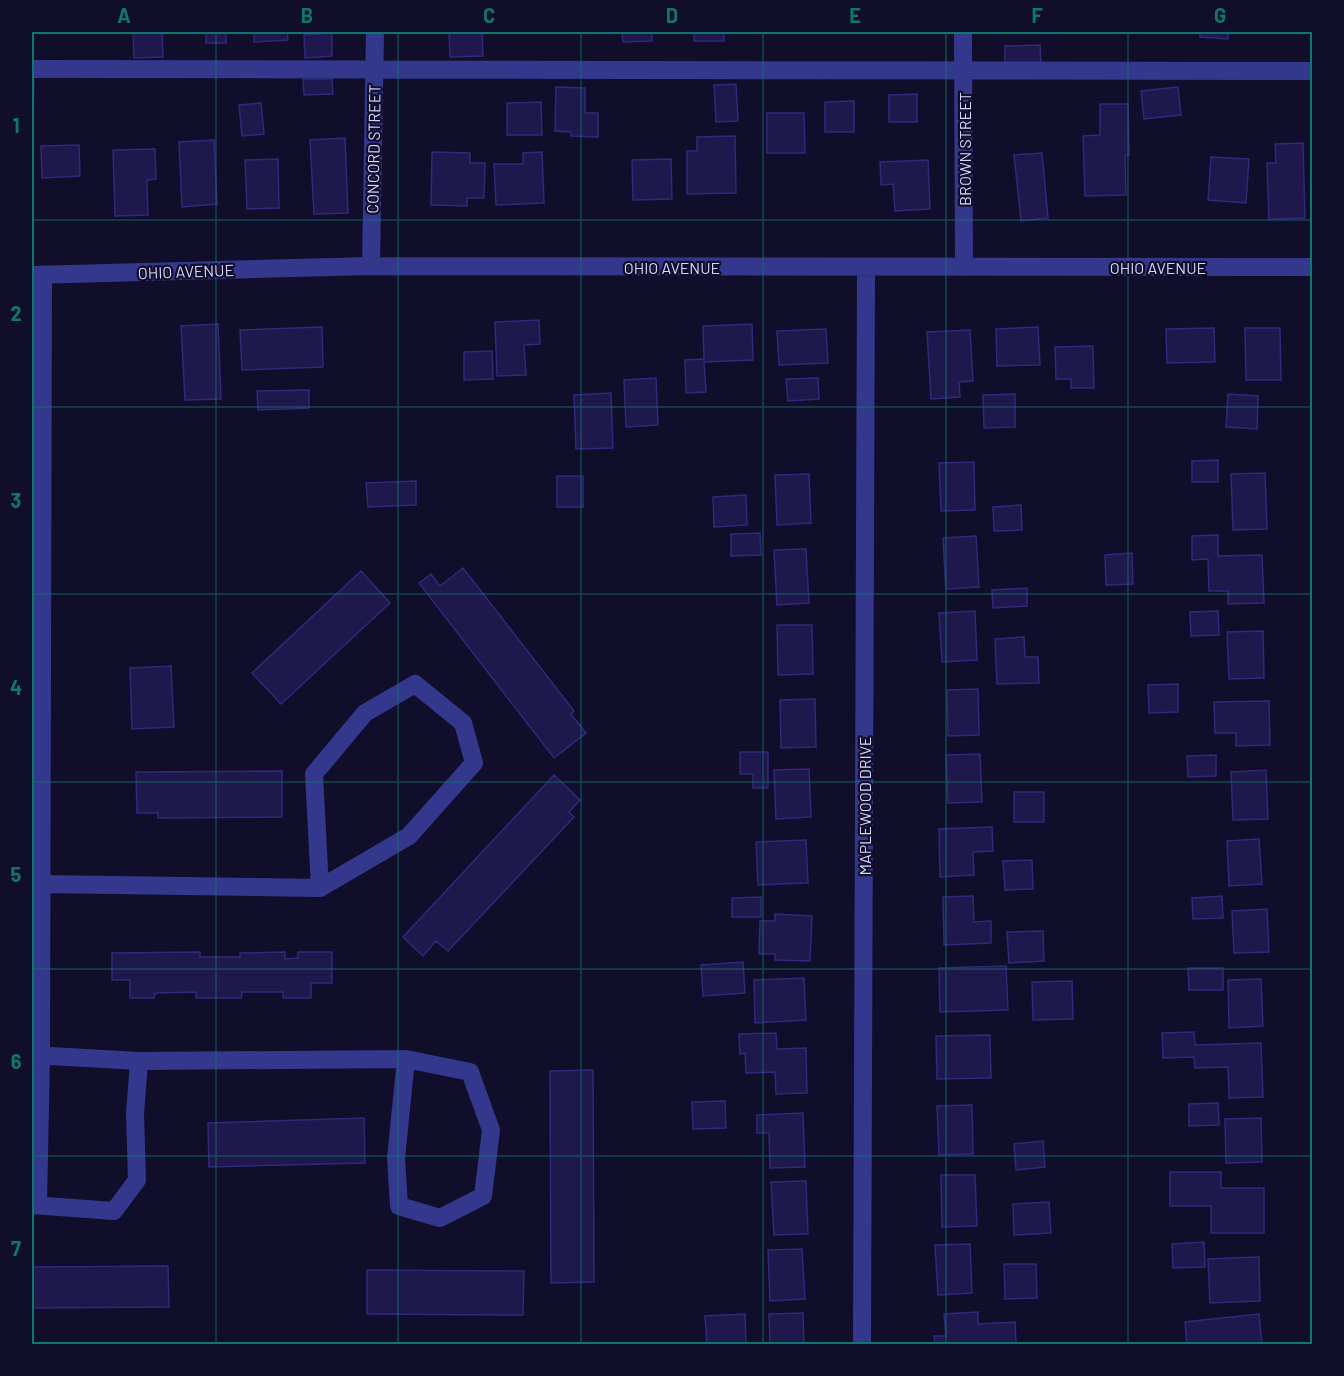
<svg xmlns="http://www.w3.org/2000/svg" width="1344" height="1376" font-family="Barlow,sans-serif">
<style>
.building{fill:#1e184d;stroke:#31287b;stroke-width:1.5}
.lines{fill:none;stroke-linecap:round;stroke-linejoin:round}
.minor{stroke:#34388d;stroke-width:18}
.grid{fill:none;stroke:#0f766e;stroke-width:1.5;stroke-opacity:0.55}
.labels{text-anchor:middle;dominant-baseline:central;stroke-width:4.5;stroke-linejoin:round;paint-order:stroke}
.street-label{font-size:16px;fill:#d8d6ff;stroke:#100e2a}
.neatline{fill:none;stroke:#0f766e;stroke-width:2}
.grid-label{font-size:20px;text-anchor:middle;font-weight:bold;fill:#0f766e}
</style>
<rect width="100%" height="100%" fill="#100e2a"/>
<path class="building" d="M133,32h29l1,25 -29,1z
M206,32h20v11h-20z
M254,32h33l1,8 -34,2z
M449,32h33l1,24 -33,1z
M622,32h30v9l-29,1z
M694,32h30v9h-30z
M1200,32h28v7l-28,-2z
M332,33v23l-27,2 -1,-23z
M1040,45l1,19 -36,1v-19z
M303,79h29l1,15 -29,1z
M32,81h2l-1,38h-1z
M736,84l2,37 -22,1 -2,-37z
M556,87l29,1v25h13v24l-27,-1v-4l-16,-1z
M1178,87l3,28 -37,4 -3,-28z
M917,94v28h-28v-27z
M854,101v31h-29v-30z
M541,102l1,33h-35v-32z
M261,103l3,31 -22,2 -3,-31z
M1100,104h28l1,51h-4l1,40 -41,1 -2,-60 17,-1z
M767,113h37l1,40h-38z
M735,136l1,57 -49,1v-43h10v-14z
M345,138l3,75 -34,1 -4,-74z
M214,140l3,64 -35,3 -3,-65z
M1303,143l2,75 -36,1 -2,-56h9l-1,-19z
M79,145l1,31 -38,2 -1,-32z
M155,149l1,30 -9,1 1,35 -33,1 -2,-66z
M432,152l38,1v10h15l-1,35h-17v8l-36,-1z
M542,152l2,51 -48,2 -2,-41h29v-11z
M1042,153l6,65 -27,3 -7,-66z
M1211,157l38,2 -3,44 -38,-3z
M278,159l1,49 -32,1 -2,-49z
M671,159l1,40 -39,1 -1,-40z
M928,160l2,49 -35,2 -2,-27 -12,1 -1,-23z
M539,320l1,24 -16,1 2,30 -29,1 -2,-54z
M218,324l3,75 -36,1 -4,-74z
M752,324l1,36 -49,2 2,30 -20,1 -1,-33 19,-1 -1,-33z
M322,327l1,40 -81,3 -2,-40z
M1038,327l2,38 -43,1 -1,-37z
M1214,328l1,34 -48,1 -1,-34z
M1245,328h35l1,52h-35z
M826,329l2,34 -49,2 -2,-34z
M970,330l3,51 -14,1 1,15 -29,2 -4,-67z
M1093,346l1,42h-23v-9h-15l-1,-32z
M492,351l1,28 -29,1v-28z
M656,378l2,47 -32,2 -2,-47z
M818,378l1,21 -31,2 -2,-22z
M309,390v18l-51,2 -1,-19z
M611,393l2,55 -37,1 -2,-54z
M1015,394v33l-31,1 -1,-33z
M1228,394l30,2 -1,33 -31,-2z
M1218,460v22h-26v-21z
M974,462l1,48 -34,1 -2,-48z
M1265,473l2,56 -34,1 -2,-56z
M809,474l2,49 -34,2 -2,-50z
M557,476h26v31h-26z
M416,481v24l-48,2 -2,-24z
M746,495l1,30 -33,2 -1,-30z
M1021,505l1,25 -28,1 -1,-24z
M760,533l1,22 -30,1v-22z
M1218,535v21l44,-1 2,48 -36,1v-13h-19l-1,-32 -16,1v-24z
M976,536l3,51 -33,2 -3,-51z
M806,549l3,54 -32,2 -3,-55z
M1132,553l1,31 -27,1 -1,-30z
M463,568l111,143 -3,3 15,19 -32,25 -135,-175 12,-9 9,12z
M361,571l29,32 -109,101 -29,-31z
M1027,588v18l-34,2 -1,-18z
M975,611l2,49 -35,2 -3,-49z
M1218,611l1,24 -28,1 -1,-24z
M777,625h35l1,49 -35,1z
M1263,631l1,47 -35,1 -2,-47z
M1024,637l1,20h13l1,26 -42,1 -2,-45z
M171,666l3,61 -42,2 -2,-61z
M1178,684v28l-29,1 -1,-28z
M978,689l1,46 -31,1 -1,-46z
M815,699l1,48 -35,1 -1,-48z
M1269,701l1,44 -34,1v-13h-21l-1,-31z
M740,752h28v36h-15v-14h-13z
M980,754l2,48 -34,1 -2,-48z
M1216,755v21l-28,1 -1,-21z
M809,769l2,48 -35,2 -2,-49z
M1266,770l2,49 -35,1 -2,-48z
M282,771v46l-124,1v-5h-21l-1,-41z
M554,775l26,25 -11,12 5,5 -126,134 -12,-10 -13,15 -20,-19z
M1014,792h30v30h-30z
M992,827l1,24 -20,1 1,23 -34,2 -1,-48z
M1259,839l3,45 -33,2 -2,-45z
M806,840l2,43 -50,2 -2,-43z
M1032,860l1,29 -28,1 -2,-29z
M973,896l1,26 17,-1v22l-47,2 -1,-48z
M1222,896l1,22 -30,1 -1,-21z
M761,897v20h-29v-19z
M1267,909l2,43 -35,1 -2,-42z
M775,914l37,2 -2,45 -35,-1v-6h-16l1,-33h15z
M1043,931l1,30 -35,2 -2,-31z
M200,952v5h40v-4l45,-1v7l13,-1v-6h34v31h-21v15h-28v-6h-41l-1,6h-45v-6l-41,1 -1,5h-24v-18h-18v-27z
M743,962l2,31 -42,3 -2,-31z
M1006,966l2,44 -68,2 -1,-44z
M1188,968h35v22h-34z
M804,978l2,42 -51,3 -1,-43z
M1261,979l2,47 -34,2 -1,-48z
M1072,981l1,38 -40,1 -1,-38z
M1194,1032l1,13 66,-2 2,54 -34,1 -1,-31 -33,1 -1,-11 -31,1 -1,-25z
M776,1033l1,16 29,-1 1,45 -31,1 -1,-22 -29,1 -1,-20 -5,1 -1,-20z
M990,1035l1,43 -54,1 -1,-43z
M593,1070l1,212 -43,1 -1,-212z
M725,1101l1,27 -33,1 -1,-27z
M1218,1103l1,22 -30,1v-22z
M972,1105l1,49 -34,1 -2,-49z
M803,1113l2,54 -35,1 -1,-35h-12v-18z
M364,1118l1,45 -156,4 -1,-44z
M1261,1118l1,44 -36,1 -1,-44z
M1043,1141l2,26 -29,3 -2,-26z
M1170,1172h51v16h43v45h-53v-27h-41z
M941,1175h34l2,51 -35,1z
M806,1181l2,53 -34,1 -3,-53z
M1049,1202l2,31 -37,2 -1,-31z
M1204,1242l1,25 -32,1 -1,-24z
M970,1244l2,49 -34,2 -3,-50z
M802,1249l3,50 -35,2 -2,-51z
M1259,1257l1,44 -50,2 -2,-44z
M1004,1264h32l1,34 -32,1z
M168,1266l1,41 -137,1v-41z
M367,1270l157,1 -1,44 -156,-1z
M978,1312v12l37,-2 1,22h-81l-1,-8h12l-2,-22z
M803,1313l1,31h-34l-1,-30z
M745,1314l1,30h-39l-2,-28z
M1259,1314l3,30h-75l-2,-22z"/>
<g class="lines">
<path class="minor" d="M963,32l1,235
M32,69l1280,2
M371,266l4,-234
M32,275l339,-9 941,1
M415,684l48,39 11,40 -65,73 -89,52 -6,-114 51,-61z
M42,884l278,4
M32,1055l107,6 267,-2
M406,1059l64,13 21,58 -8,66 -43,22 -41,-12 -3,-48z
M38,1204l3,-149 2,-780
M32,1205l82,6 23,-31 -2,-66 4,-53
M862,1344l4,-1076"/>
</g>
<path class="grid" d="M216,32v1312M398,32v1312M581,32v1312M763,32v1312M946,32v1312M1128,32v1312M32,220h1280M32,407h1280M32,594h1280M32,782h1280M32,969h1280M32,1156h1280"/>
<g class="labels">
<g class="street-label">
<text transform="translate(373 149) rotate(-89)">CONCORD STREET</text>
<text transform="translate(964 149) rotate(-90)">BROWN STREET</text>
<text x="672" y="267">OHIO AVENUE</text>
<text x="1158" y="267">OHIO AVENUE</text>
<text transform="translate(186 271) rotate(-2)">OHIO AVENUE</text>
<text transform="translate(864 806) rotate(-90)">MAPLEWOOD DRIVE</text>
</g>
</g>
<rect width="1344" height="1376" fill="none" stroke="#100e2a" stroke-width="66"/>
<rect x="33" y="33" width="1278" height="1310" class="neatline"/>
<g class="grid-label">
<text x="124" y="23">A</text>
<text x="307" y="23">B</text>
<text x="489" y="23">C</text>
<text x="672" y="23">D</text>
<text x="855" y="23">E</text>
<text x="1037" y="23">F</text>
<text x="1220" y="23">G</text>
<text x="16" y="133">1</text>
<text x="16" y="321">2</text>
<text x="16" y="508">3</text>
<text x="16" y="695">4</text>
<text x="16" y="882">5</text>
<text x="16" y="1069">6</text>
<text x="16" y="1256">7</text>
</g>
</svg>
